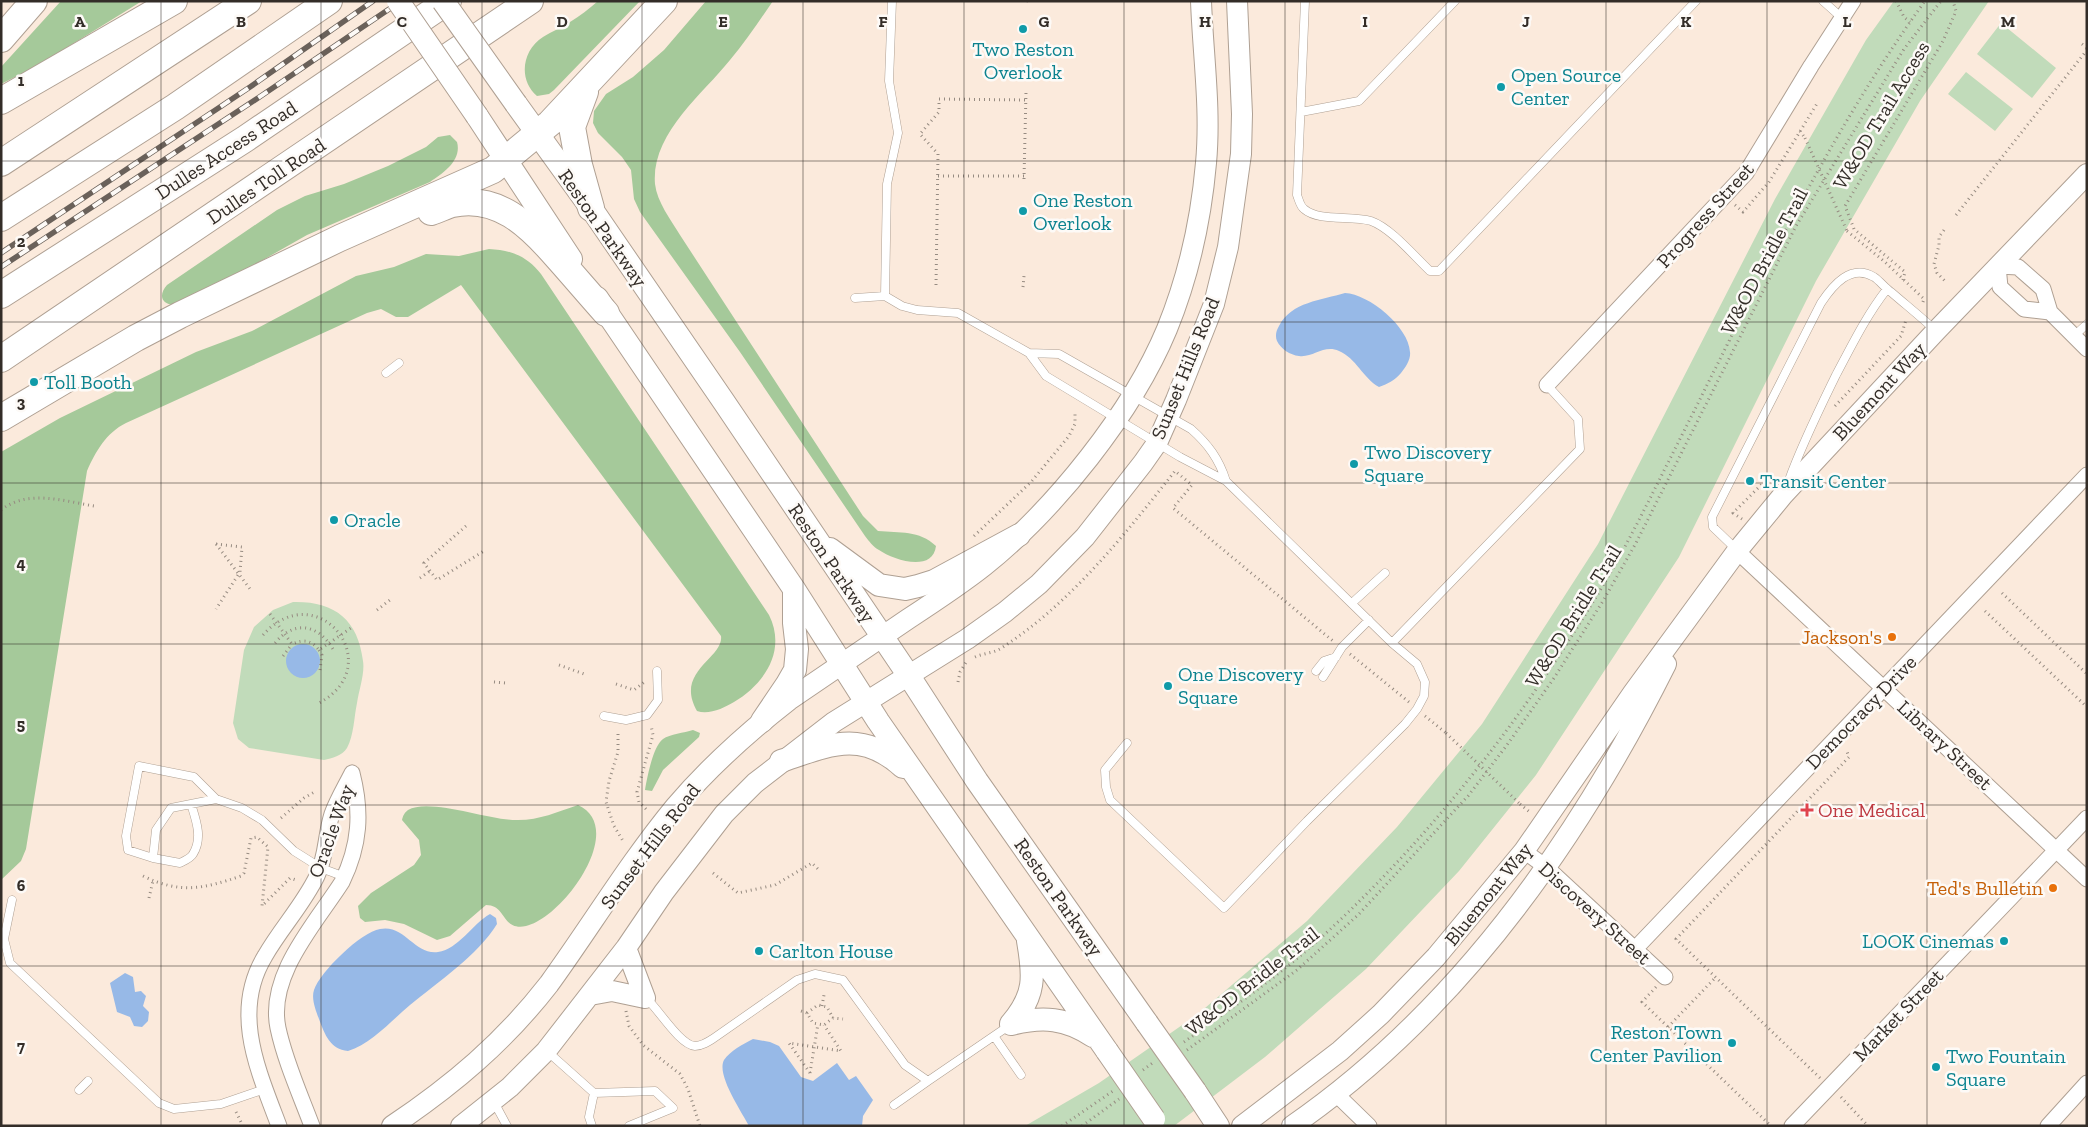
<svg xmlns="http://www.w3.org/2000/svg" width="2088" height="1127" font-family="'Zilla Slab',serif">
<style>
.green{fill:#c1dbba}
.forest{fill:#a5c99a}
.water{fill:#97b9e7}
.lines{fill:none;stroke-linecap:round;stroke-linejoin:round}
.lane-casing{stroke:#afa093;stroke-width:9}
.street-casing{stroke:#afa093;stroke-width:17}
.secondary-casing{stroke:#afa093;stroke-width:22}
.primary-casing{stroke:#afa093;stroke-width:24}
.highway-casing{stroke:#afa093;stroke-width:28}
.path{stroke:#968b81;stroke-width:3;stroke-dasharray:1 4;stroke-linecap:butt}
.lane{stroke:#fff;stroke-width:8}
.street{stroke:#fff;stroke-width:15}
.secondary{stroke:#fff;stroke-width:20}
.primary{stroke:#fff;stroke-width:22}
.highway{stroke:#fff;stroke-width:26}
.rail-casing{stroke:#6a615a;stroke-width:5.5}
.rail{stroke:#fdfaf7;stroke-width:4;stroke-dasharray:11;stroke-linecap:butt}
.primary-bridge-casing{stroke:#afa093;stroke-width:24;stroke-linecap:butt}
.path-bridge{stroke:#968b81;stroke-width:3;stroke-dasharray:1 4;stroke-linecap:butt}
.primary-bridge{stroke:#fff;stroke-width:22}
.grid{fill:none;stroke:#332d28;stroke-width:1;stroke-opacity:0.55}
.culture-dot{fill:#0f9aa8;stroke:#fdfaf7;stroke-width:2}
.food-dot{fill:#e8710a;stroke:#fdfaf7;stroke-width:2}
.health-dot{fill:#e0444e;stroke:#fdfaf7;stroke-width:2}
.labels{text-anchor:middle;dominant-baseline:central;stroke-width:5;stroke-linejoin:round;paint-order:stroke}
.culture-label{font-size:20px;fill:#0d838f;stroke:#fdfaf7;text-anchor:start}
.street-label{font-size:20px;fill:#332d28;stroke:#fdfaf7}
.food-label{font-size:20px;fill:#c56008;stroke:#fdfaf7;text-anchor:end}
.health-label{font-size:20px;fill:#be3a42;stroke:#fdfaf7;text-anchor:start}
.grid-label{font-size:16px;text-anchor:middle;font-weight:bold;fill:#332d28;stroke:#fdfaf7;stroke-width:5;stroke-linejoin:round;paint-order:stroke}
</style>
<rect width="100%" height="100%" fill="#fbeadc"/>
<path class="green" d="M1894,1h95l-69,100 -104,180 -137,276 -143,218 -77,96 -93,98 -101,88 -91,69h-149l74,-43 99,-69 109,-93 90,-94 85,-103 116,-180 177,-345 91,-159z
M2001,23l55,45 -24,30 -55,-44z
M1966,72l47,37 -18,22 -47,-37z
M293,602c41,-1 65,17 70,59 2,12 -4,29 -6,42 -3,14 -3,32 -10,45 -5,8 -15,10 -23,12l-75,-12 -11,-9 -5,-16 11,-73 10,-23 19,-17z"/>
<path class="forest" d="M61,1h81l-105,65 -36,18v-17z
M598,1h42l-86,89 -5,4 -12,2c-19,-16 -15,-46 6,-59 9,-6 19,-9 27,-15 10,-6 19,-13 28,-21z
M706,1h67c-14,20 -27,40 -43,59 -28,35 -79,74 -75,124 2,18 16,36 25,51l183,281 15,15c22,2 41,-1 58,15 -3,27 -43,14 -57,4 -6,-3 -10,-9 -14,-14l-125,-184 -100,-140 -6,-13 -3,-29 -9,-13 -24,-24 -5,-10 1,-12 12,-17 27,-17 31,-27z
M450,135l7,7c5,18 -13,31 -27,40l-123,53 -60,34 -73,36c-14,-1 -15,-11 -7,-20l110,-75 28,-14 39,-12 44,-18 38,-19 12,-10z
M489,249c22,1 38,7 52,25l228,341c18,36 -5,69 -35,87 -10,6 -25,13 -37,9 -23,-40 27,-53 24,-75l-260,-351 -53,32h-12l-15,-8 -14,4 -241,110c-20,10 -30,28 -39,48l-61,378 -5,12 -20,19v-428l59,-34 136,-66 56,-21 104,-55 38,-9 32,-13 33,2z
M693,730l7,3 -1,4 -36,33 -11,21 -7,-1c2,-12 8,-44 18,-51 7,-5 21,-6 30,-9z
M578,805c50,23 -15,113 -52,121 -25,5 -19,-21 -40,-21l-36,31 -13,4 -33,-16 -19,-4 -20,2 -5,-4 -2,-12 13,-13 43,-28 7,-10 -2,-15 -17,-20c1,-4 2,-7 6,-10 21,-13 83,11 110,10 22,0 39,-8 60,-15z"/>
<path class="water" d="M1345,293c24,1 64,34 65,59 1,7 -4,15 -9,21 -6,7 -13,11 -22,14 -16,-9 -23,-29 -40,-36 -15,-7 -26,7 -40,5 -9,-1 -18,-7 -22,-15 -2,-5 -1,-10 2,-15 12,-24 43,-26 66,-33z
M286 661a17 17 0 1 1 34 0a17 17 0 1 1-34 0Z
M490,914l6,4 1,6c-19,31 -59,58 -87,81 -19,16 -39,39 -62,46 -18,-2 -23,-16 -29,-32 -3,-8 -8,-20 -5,-29 6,-18 47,-58 66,-61 25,-5 34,26 58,23 21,-3 34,-28 52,-38z
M125,973l8,4 2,15 6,-1 5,5 -3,10 6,6 -1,9 -6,6 -8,-1 -4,-9 -13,-5 -7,-29z
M753,1039l17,3 9,4 22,31 12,4 24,-18 12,17 7,-4 17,24 -10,16 -1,10h-113c-7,-14 -33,-51 -25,-66 6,-9 19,-16 29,-21z"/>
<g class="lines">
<defs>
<path id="lane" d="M1305,1l-8,194c2,5 3,11 7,14 15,13 47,6 67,12 20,7 43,35 59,50h9l257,-270
M1823,1l19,17
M1301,112l58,-11 96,-100
M885,296l2,-112 11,-51 -9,-52 3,-80
M855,298l30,-2 17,10 15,4 41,3 71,40 17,23 134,81 46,24 166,162 25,21 8,18 -1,14 -7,13 -12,15 -98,97 -83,87 -114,-108 -4,-13 -1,-17 22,-27
M2074,336l13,-12
M1029,353l30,1 132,75c17,15 28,30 35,52
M386,373l13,-10
M1789,480c13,-36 30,-70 47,-105 16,-30 30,-59 51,-86
M1736,549l-23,-22 -1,-10 109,-214c12,-18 30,-40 53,-26 6,4 11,11 17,15 15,13 30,25 44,38
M1352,603l33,-30
M1392,643l188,-194 -2,-30 -31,-34
M1316,671l8,-10 12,-4
M1323,677l19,-30 27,-27
M604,716l22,4 21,-5 11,-15 -1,-29
M191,804c5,16 12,34 2,50 -2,4 -9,7 -13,9l-27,-5 3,-28 15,-22 45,-9 26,9 20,12 32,31 27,17 24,9
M153,858l-25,-8 -2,-14 13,-70 55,11 22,22
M12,900l-8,39 6,24 149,140 15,6 47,-5 44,-15
M647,999c12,11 33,46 48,47 7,0 13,-4 19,-8l83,-58 18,-6 28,6 62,85 23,16 82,-56
M994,1036l27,39
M548,1052l46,41 -5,24 3,9
M79,1090l9,-9
M594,1093l61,-2 18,17 -44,18
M494,1102l13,24
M894,1105l34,-24"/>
<path id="street" d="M2050,312l-26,-3 -24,-22 -2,-21 20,1 25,22 7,23 37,37
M1547,385l199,-212 65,-107 42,-65
M1737,551l350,328
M1524,851l22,16 119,110
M1635,949l452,-474
M1335,1093l34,33
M279,1126c-21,-56 -48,-114 -14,-170 16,-28 38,-51 52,-80 10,-21 8,-40 15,-62 5,-14 13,-27 20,-41
M312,1126c-12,-32 -27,-65 -34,-98 -11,-53 38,-105 64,-146 18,-37 20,-70 10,-109
M1792,1126l295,-308
M2048,1126l39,-43"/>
<path id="secondary" d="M626,948l19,50
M590,995l22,-4 33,7
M392,1126c61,-41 112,-84 157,-142 42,-58 80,-121 126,-177 34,-40 73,-75 114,-107 40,-27 80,-54 119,-81 26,-17 52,-34 76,-53 71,-57 148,-153 183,-237 22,-54 34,-109 39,-166 5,-54 -3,-108 -5,-162
M461,1126l49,-39 36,-36 80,-103 38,-56 60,-78 31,-31 79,-61 133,-83 38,-27 34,-28 46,-47 58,-74 14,-20 19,-43 38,-96 14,-57 13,-93 1,-40 -5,-113
M1242,1126l98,-75 41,-37 55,-57 88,-106 109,-158 104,-142 46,-56 153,-164 151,-157
M1292,1126c166,-115 285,-284 374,-462"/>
<path id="primary" d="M516,104l75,104 133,194 185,274 68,105 170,242
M477,116l94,143
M597,298l197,291 84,132 229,330
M830,549l49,36 26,4 13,-3 16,-5 85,-46
M762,721l25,-37 8,-14 2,-21 -3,-26v-34
M781,761c48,-16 80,-32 122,6
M1011,1024c25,-29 23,-48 17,-83
M1011,1024c32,-8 55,-6 82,12
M1195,1091l23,35"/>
<path id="highway" d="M1,39l33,-38
M585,92l-13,35 7,38 12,43
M1,101l173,-100
M1,163l247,-162
M431,212c7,-2 14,-6 21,-8 45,-10 77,21 104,52 17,19 33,38 50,57
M1,218l174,-111 154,-106
M1,295l244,-156 203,-138
M1,359l529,-358
M1,418l135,-80 44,-23 160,-77 153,-68 57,-47 114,-122"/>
</defs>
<use href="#lane" class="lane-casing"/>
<use href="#street" class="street-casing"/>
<use href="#secondary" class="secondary-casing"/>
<use href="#primary" class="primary-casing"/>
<use href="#highway" class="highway-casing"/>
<path class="path" d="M1028,1l1,3
M1896,1l8,16 6,5
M2082,44l5,4
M1800,131l5,7
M938,176h86
M1024,179l2,-87
M1735,205l8,7 26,-30 49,-80
M1956,215l131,-165
M1944,230l-5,7v8l-5,19 3,9 8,8
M1847,231l38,31 39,37 -1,3
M1903,280l2,-8 -51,-43 -9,-23 98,-165 13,-30 -3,-10
M936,285l2,-131 -18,-20 19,-22v-13l87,1
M1023,287l1,-11
M1835,406l66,-70 5,-16
M1,510c27,-21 62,-9 93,-4
M1742,519l-9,-6 41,-41
M466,526l-42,37 13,17 47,-29
M974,536l57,-54 38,-46 6,-12v-11
M216,544l26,3 -2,25 -24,37
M216,544l34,45
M420,578l10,-7
M2002,593l85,81
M377,610l13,-10
M1985,611l102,96
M270,614l22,30c12,-5 19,-4 27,6l32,-22
M263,635c54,-61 127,30 56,68
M275,643c19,-23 43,-19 58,6
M319,650l3,5 -2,15
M1350,654l59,48
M283,656l9,-12
M975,657c9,-4 20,-4 28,-10 69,-45 122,-113 172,-176l17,14 -19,23 160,133
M559,665l28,10
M494,682l12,1
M958,682l2,-10 7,-11
M616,684l18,6 12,-9
M1425,716l21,17
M618,734v18l-9,29 -3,21 8,24 9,15
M1520,804l11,9
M646,809l-7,-7 -2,-10 16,-57 -2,-10
M281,818l23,-20 12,-7
M713,873l25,20 37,-8 37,-22 7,7
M143,876c37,18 60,13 98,0l3,-3 7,-35 6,-1 11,10 -6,59 28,-28 6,2
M149,898l4,-17
M1656,987l-14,15 129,124
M822,1006l2,-11
M626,1011l3,15 14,19 37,29 8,15 12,37
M801,1011l6,2 6,10 11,2 9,-7 10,1
M807,1013l11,-8 9,2 6,11
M1668,1027l48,-50
M1184,1042c44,-31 89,-62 130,-98 116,-104 220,-239 298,-374 26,-46 48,-92 72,-139 74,-147 144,-296 241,-430
M1187,1050l110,-80 61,-55 110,-119 39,-51 47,-67 49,-77 33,-58 160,-317 108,-177 37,-48
M1143,1070l11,-8
M810,1073l-21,-30 52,8 -17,-26
M810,1073l8,-49
M1820,1078l-144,-139 173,-182 -3,-8
M1841,1097l27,29
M236,1112l7,14
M1062,1126l51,-35
M1082,1126l37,-27"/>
<use href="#lane" class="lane"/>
<use href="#street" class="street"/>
<use href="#secondary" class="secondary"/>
<use href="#primary" class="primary"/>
<use href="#highway" class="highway"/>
<defs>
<path id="rail" d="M1,253l249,-166 123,-86
M1,267l257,-169 143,-97"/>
</defs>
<use href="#rail" class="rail-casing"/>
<use href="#rail" class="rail"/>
<defs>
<path id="primary-bridge" d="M398,1l79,115
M443,1l73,103
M1147,1023l48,68
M1107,1051l47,68"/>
</defs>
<use href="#primary-bridge" class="primary-bridge-casing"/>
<path class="path-bridge" d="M1805,138l42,93
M1446,733l74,71"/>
<use href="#primary-bridge" class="primary-bridge"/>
</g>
<path class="grid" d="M161,1v1125M321,1v1125M482,1v1125M642,1v1125M803,1v1125M964,1v1125M1124,1v1125M1285,1v1125M1446,1v1125M1606,1v1125M1767,1v1125M1927,1v1125M1,161h2086M1,322h2086M1,483h2086M1,644h2086M1,805h2086M1,966h2086"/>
<g class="culture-dot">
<circle cx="1023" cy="29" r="5"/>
<circle cx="1501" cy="87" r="5"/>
<circle cx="1023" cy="211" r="5"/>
<circle cx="34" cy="382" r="5"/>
<circle cx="1354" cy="464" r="5"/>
<circle cx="1750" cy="481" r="5"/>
<circle cx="334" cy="520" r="5"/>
<circle cx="1168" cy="686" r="5"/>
<circle cx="2004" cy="941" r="5"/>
<circle cx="759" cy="951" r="5"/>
<circle cx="1732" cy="1043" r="5"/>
<circle cx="1936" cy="1067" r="5"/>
</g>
<g class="food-dot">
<circle cx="1892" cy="637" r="5"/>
<circle cx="2053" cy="888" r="5"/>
</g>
<path class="health-dot" d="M1804.5 802.5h5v5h5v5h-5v5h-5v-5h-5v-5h5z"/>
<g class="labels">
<g class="culture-label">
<text x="1023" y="49" text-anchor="middle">Two Reston<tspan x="1023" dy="23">Overlook</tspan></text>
<text x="1511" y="75">Open Source<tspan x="1511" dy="23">Center</tspan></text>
<text x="1033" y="200">One Reston<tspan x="1033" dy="23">Overlook</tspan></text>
<text x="44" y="382">Toll Booth</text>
<text x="1364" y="452">Two Discovery<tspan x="1364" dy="23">Square</tspan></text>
<text x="1760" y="481">Transit Center</text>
<text x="344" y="520">Oracle</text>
<text x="1178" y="674">One Discovery<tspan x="1178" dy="23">Square</tspan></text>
<text x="1994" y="941" text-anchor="end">LOOK Cinemas</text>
<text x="769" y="951">Carlton House</text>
<text x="1722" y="1032" text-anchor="end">Reston Town<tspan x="1722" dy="23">Center Pavilion</tspan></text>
<text x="1946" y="1056">Two Fountain<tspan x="1946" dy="23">Square</tspan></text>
</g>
<g class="street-label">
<text transform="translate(1881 115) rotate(-59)">W&amp;OD Trail Access</text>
<text transform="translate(226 150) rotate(-33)">Dulles Access Road</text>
<text transform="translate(266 181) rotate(-34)">Dulles Toll Road</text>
<text transform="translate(1705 215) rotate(-48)">Progress Street</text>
<text transform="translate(603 228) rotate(55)">Reston Parkway</text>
<text transform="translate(1764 261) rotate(-62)">W&amp;OD Bridle Trail</text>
<text transform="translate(1185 368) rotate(-68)">Sunset Hills Road</text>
<text transform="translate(1879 391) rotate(-47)">Bluemont Way</text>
<text transform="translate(832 563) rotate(56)">Reston Parkway</text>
<text transform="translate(1573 616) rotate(-58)">W&amp;OD Bridle Trail</text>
<text transform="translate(1861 712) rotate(-46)">Democracy Drive</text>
<text transform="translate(1945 745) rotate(43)">Library Street</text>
<text transform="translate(331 831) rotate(-70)">Oracle Way</text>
<text transform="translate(650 846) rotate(-53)">Sunset Hills Road</text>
<text transform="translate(1488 894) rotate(-51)">Bluemont Way</text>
<text transform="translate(1059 897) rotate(55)">Reston Parkway</text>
<text transform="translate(1595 913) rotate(42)">Discovery Street</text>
<text transform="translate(1252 981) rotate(-38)">W&amp;OD Bridle Trail</text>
<text transform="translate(1898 1015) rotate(-46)">Market Street</text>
</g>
<g class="food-label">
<text x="1882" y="637">Jackson's</text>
<text x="2043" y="888">Ted's Bulletin</text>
</g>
<g class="health-label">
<text x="1818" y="810">One Medical</text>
</g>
</g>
<g class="grid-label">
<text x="80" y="27">A</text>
<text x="241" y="27">B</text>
<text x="402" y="27">C</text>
<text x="562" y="27">D</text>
<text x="723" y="27">E</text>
<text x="883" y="27">F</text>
<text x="1044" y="27">G</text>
<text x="1205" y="27">H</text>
<text x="1365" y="27">I</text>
<text x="1526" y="27">J</text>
<text x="1686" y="27">K</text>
<text x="1847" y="27">L</text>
<text x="2008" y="27">M</text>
<text x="21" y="86">1</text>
<text x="21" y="247">2</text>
<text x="21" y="408">3</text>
<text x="21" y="569">4</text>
<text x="21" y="730">5</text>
<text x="21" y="891">6</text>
<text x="21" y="1052">7</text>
</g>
<rect width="2088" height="1127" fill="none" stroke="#332d28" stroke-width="5"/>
</svg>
